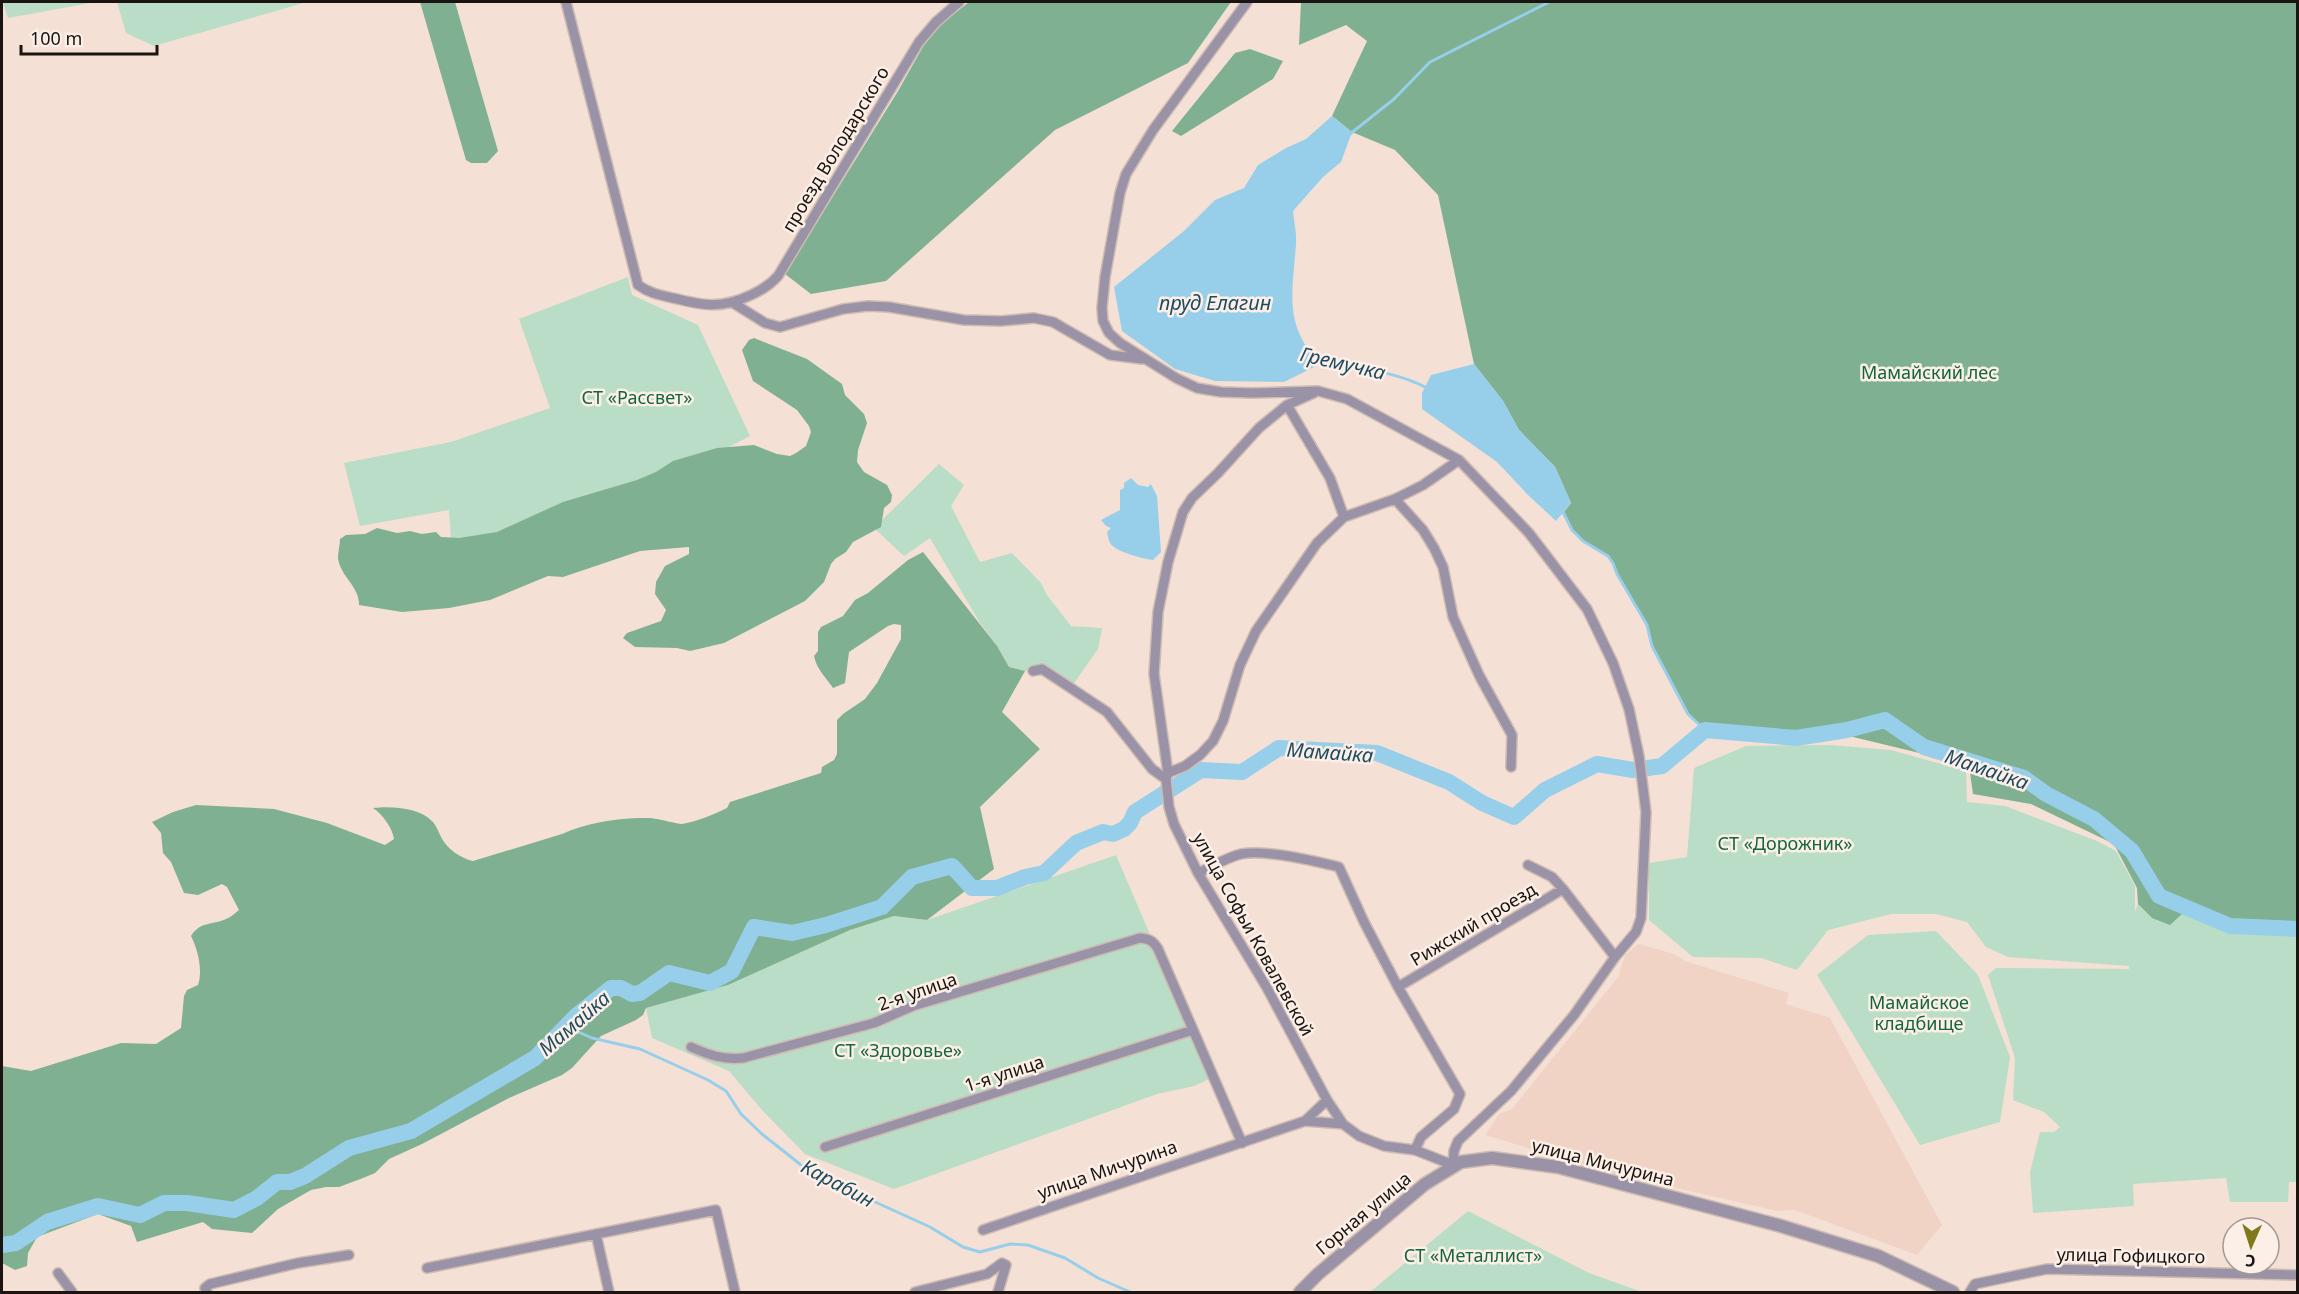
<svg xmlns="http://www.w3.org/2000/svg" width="2299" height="1294" font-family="'Noto Sans',sans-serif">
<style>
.built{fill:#f0d3c4}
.green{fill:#b9ddc6}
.forest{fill:#7fb091}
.water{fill:#97cfea}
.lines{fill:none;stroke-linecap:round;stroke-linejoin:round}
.stream{stroke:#97cfea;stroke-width:3}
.river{stroke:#97cfea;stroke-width:16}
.minor-casing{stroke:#cebbb2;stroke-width:12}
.tertiary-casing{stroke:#cebbb2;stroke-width:15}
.minor{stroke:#9a93a8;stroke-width:9}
.tertiary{stroke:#9a93a8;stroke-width:12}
.labels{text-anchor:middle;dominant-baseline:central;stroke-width:5;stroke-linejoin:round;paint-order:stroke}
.street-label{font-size:18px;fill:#1b1410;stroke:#fcefe8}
.park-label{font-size:18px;fill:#13653e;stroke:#fcefe8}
.water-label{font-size:20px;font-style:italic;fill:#1e4b5f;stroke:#fcefe8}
</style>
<rect width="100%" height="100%" fill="#f5e0d5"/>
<path class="built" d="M1639,944l35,10 11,7 104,32 -3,11 44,14 112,207 -25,30 -122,-45 -17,1 -160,-36 -133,-40 14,-21 13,-5 106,-132 7,-22z"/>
<path class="green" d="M3,2h93l-88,16z
M117,2h190l-153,44 -28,-13z
M628,277l4,18 66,30 52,111 -70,36 -228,82 -3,-44 -89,16 -16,-63 107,-21 99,-34 -31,-89z
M939,464l25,21 -13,21 29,56 32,-9 29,30 6,12 24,31 31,2 -4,21 -24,34 -28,-16 -21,4 -16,-4 -12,-21 -17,-23 -50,-85 -26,18 -30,-28z
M1830,745l61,5 75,21 1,31 38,4 92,35 19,10 19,35v26l3,-8 14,14 31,-5 48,18 66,3v248h-8l-1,20h-58l-4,-24 -93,6 1,22 -101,7 -3,-41 10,-40h14l6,-5 -16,-15 -31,-12 2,-42 -27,-83 8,-7 133,1v-3l-121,-9 -22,-10 -19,-25 -31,-8h-45l-63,16 -31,40 -36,-12 -68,-1 -44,-37v-57l38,-6 7,-89 52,-22z
M1116,855l95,223 -17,8 -37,8 -263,95 -89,-35 -43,-44 -33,-39 -77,-33 -6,-30 82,-23 122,-55 44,-14 33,4z
M1936,931l42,44 32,82 -10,65 -80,23 -103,-170 51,-40z
M1468,1211l121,62 53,19h-272z"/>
<path class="forest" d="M420,2h35l43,149 -11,12h-16l-5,-3z
M969,2h262l-43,61 -133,67 -169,151 -75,13 -26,-20 113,-183 26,-46 16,-20z
M1301,2h996v932l-66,-3 -48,-18 -13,12 -18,-7 -14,-14 -1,-16 -23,-44 -83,-40 -58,-10 -4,-29 -120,-29 -145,-7 -16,-15 -36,-68 -5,-21 -30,-51 -4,-11 -5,-7 -25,-15 -11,-11 -8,-18 7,-9 -16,-36 -36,-37 -16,-29 -29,-37 -36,-169 -43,-45 -43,-18 -20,-16 35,-75 -21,-16 -47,20z
M1250,49l33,12 -10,18 -92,57 -9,-5 63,-78z
M754,338l53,21 35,25 3,11 19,19 3,9 -9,27 -1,12 7,10 23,13 5,10 -1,7 -7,6 -3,19 -28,15 -7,10 -11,7 -4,5 -7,18 -19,19 -81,42 -34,8 -13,-3 -42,-1 -12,-9 4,-5 34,-12 5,-11 -11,-16 1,-12 9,-16 24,-12v-7l-49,4 -77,26 -15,-1 -58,24 -41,8 -47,4 -43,-7c1,-18 -19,-29 -21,-47 0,-6 2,-13 2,-19l6,-4 19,-1 12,-6 20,5 13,-2 12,3 14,-2 5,5 18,1 38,-6 66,-30 74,-22 19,-8 17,-11 44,-13 37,-3 23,9 13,2 6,-3 10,-7 5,-14 -2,-6 -12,-16 -44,-29 -11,-31 7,-10z
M923,552l74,94 12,21 16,4 -23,41 38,37 -60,58 14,62 -67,51 -33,-4 -44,14 -122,55 -82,23 -3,7 -7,5 -35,16 -29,32 -10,7 -53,23 -87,46 -33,15 -14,14 -12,5 -24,9h-13l-15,3 -33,19 -26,24 -40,-4 -9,-7 -66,20 -6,-16 -33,-12 -61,23 -9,16 -1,13 -12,4 -13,-7v-197l29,5 90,-28 35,1 25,-16 3,-32 3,-6 11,-5c5,-15 0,-35 -7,-49 9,-15 23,-11 35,-17 5,-2 9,-6 13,-9l-12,-23 -5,-3 -24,11 -14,-2 -13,-31 -8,-9 -2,-20 -9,-11 21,-10 23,-7 78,4 53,14 58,22 9,-6c-2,-12 -11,-24 -21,-31 18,-2 46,-1 60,14 4,5 6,11 9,17 7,11 18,19 31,22l89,-27c25,-12 61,-17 88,-16 9,1 28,6 32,6 16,-3 31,-9 45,-16l3,-6 91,-29 1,-6 12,-7 3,-6v-34l6,-6 22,-15 12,-16 24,-44v-14l-7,-1 -6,2 -39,26 -4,31 -12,5c-8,-12 -16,-18 -19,-32l4,-5v-19l3,-5 22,-11 12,-16 13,-7 40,-33z"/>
<path class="water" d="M1332,116l20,16 -11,30 -18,15 -30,34c1,11 4,23 3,33 -3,45 -13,79 21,116l-1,6 -32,16 -69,-1 -40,-12 -53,-38 -8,-44 70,-56 31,-31 29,-12 14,-23 28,-17 20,-9z
M1474,364l29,37 16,29 36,37 16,36 -15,18 -28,-26 -31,-33 -75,-53v-16l9,-18z
M1131,478l7,7 10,2 3,-3 6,12 4,56 -8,8c-9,-1 -38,-8 -43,-17 -2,-4 -2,-7 -3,-11l4,-4 -5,-2 -5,-6 19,-10v-20l4,-2v-5z"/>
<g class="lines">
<path class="stream" d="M1350,134l44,-35 36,-37 119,-60
M1315,360c38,8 78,10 112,28
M1562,510l10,20 11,11 25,15 5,7 4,11 30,51 5,21 36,68 17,16
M567,1027l25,11 48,11 68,31 18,11 15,23 21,20 39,31 72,36 57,26 33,20 17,5 30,-8 18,1 37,13 33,20 32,14"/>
<path class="river" d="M1648,768l14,-2 43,-36 91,8 51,-8 38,-10 39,27 100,31 22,16 48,25 38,32 27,45 71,30 68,3
M2,1245l14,-2 31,-21 51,-16 42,9 24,-12h23l47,7 23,-12 20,-16h13l15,-6 44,-28 62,-17 124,-73 42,-43 34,-27h10l11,6 8,-1 29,-20 41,10 22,-12 22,-44 38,6 34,-8 56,-18 30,-30 40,-11 20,22h25l28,-11 19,-4 32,-30 27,-11 10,2 11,-5 6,-6 5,-11 66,-42 41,2 37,-24 98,5 72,29 33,21 32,14 31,-27 52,-26 36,6"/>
<defs>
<path id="minor" d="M566,2l72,283c11,8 22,10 35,13 32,8 48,11 78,-3 11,-5 19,-10 27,-19l141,-234 17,-20 23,-20
M1247,2l-94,128 -27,44 -6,19 -15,84 -3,31 1,13 6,12 11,10 56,35 21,10 24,4 32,1 65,-2 29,8 112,61 70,73 58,76 26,54 16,46 10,47 7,56 -5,106 -5,14 -21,25
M733,303l32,20 15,4 63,-18 25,-3 21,1 75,13 37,1 33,-3 19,4 57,33 32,4
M1287,405l43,73 14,39
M1395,499l28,31 11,18 9,19 10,50 26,58 33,60 -1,32
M1033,671l9,-2 65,43 45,57 14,10 3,28 5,17 24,49 69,115 60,112 16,24
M1168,773l17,-7 15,-11 13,-14 10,-20 17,-56 16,-34 61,-88 27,-26 51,-18 28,-14 36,-25
M1166,779l2,-6 -14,-99 4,-62 10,-50 15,-50 9,-14 26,-25 41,-45 28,-23 27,-12
M1198,873c14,-6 29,-16 43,-19 25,-5 74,7 98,13l25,55 34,65 62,107 -6,15 -33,28 -6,13
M1398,987l165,-98
M691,1047c18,8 32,13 52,11l131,-35 39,-17 227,-68c10,1 13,3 18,11l84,194
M1305,1121l22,-21
M825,1147l368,-117
M983,1230l322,-109 38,3 16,12 25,10 31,4 38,15 1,-14 4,-10 53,-50 63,-76 41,-58 -52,-68 -11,-12 -24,-12
M596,1234l13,58
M427,1268l289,-58 19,82
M58,1273l14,19
M207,1292l-2,-4 5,-4 88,-21 51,-8
M915,1292l72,-18 15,-11 4,2 -8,27
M1970,1292l5,-8 72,-15 251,6"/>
<path id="tertiary" d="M1300,1292l18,-18 107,-90 36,-22 31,-4 66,9 223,59 97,30 75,36"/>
</defs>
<use href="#minor" class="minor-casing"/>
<use href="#tertiary" class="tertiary-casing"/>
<use href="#minor" class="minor"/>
<use href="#tertiary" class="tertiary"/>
</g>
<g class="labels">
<g class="street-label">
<text transform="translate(835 149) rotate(-59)">проезд Володарского</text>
<text transform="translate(1473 924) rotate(-31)">Рижский проезд</text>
<text transform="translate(1254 934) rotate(61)">улица Софьи Ковалевской</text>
<text transform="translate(917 991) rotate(-19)">2-я улица</text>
<text transform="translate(1004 1073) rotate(-18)">1-я улица</text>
<text transform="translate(1603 1162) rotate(14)">улица Мичурина</text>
<text transform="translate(1107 1169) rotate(-19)">улица Мичурина</text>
<text transform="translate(1363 1213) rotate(-40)">Горная улица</text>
<text transform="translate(2131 1255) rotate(1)">улица Гофицкого</text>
</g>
<g class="park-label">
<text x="1929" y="372">Мамайский лес</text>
<text x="637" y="397">СТ «Рассвет»</text>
<text x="1785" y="843">СТ «Дорожник»</text>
<text x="1919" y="1002">Мамайское<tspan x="1919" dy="21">кладбище</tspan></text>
<text x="898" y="1050">СТ «Здоровье»</text>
<text x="1473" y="1255">СТ «Металлист»</text>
</g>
<g class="water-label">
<text x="1215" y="302">пруд Елагин</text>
<text transform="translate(1343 363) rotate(13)">Гремучка</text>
<text transform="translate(1330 752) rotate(4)">Мамайка</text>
<text transform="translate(1987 769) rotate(19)">Мамайка</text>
<text transform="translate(574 1023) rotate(-41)">Мамайка</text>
<text transform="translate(838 1183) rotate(28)">Карабин</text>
</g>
</g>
<rect width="2299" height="1294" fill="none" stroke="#1b1410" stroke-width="6"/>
<g transform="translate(2251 1246) rotate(183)"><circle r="28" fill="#fcefe8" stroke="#a29792" stroke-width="1.5"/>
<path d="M0-4.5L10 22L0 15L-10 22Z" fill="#81771b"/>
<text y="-9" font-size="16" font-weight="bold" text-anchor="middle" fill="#1b1410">С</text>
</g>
<path d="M21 45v9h136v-9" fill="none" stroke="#1b1410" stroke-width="3"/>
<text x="30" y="45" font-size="18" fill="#1b1410" stroke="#fcefe8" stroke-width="4.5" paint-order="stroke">100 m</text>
</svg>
